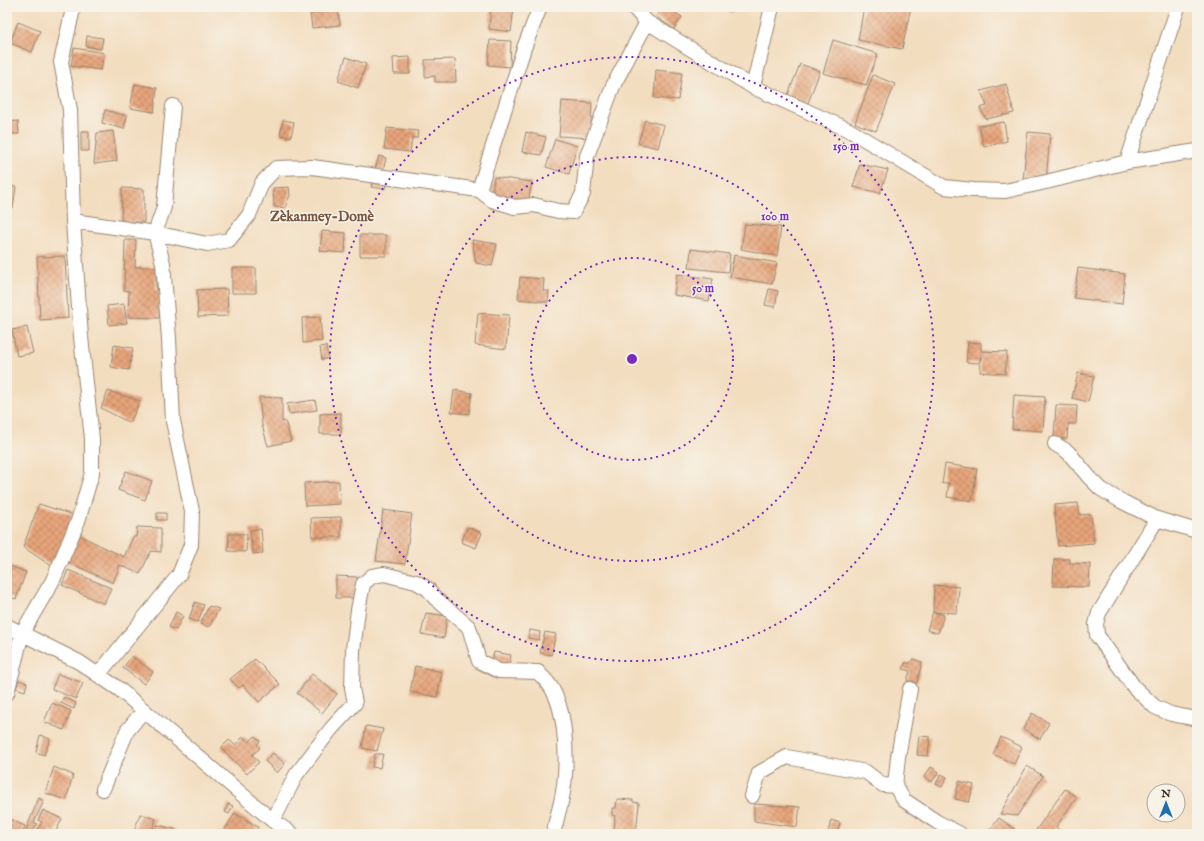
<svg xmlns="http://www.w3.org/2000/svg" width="1204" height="841" font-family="'IM FELL English',serif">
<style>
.building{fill:url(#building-cross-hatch)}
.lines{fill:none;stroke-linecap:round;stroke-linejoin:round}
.minor-casing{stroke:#97846e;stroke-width:16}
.minor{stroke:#fff;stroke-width:14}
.ring{fill:none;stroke:#7b2cbf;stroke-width:2;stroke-dasharray:2 4}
.labels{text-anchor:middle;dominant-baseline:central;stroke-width:3;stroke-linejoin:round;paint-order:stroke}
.quarter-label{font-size:14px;font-weight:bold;fill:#77553e;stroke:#f7f3e8}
.centre{fill:#7b2cbf;stroke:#f7f3e8;stroke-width:2}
.ring-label{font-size:12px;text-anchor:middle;font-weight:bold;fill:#7b2cbf;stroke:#f7f3e8;stroke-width:3;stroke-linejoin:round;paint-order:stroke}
</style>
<defs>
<pattern id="building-cross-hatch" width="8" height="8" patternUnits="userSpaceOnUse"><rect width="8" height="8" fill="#e7a47a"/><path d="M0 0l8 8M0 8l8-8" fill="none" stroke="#bc8663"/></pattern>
</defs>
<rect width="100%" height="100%" fill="#f7f3e8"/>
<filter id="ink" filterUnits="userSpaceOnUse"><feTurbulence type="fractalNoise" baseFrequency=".025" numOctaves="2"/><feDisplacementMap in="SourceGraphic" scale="8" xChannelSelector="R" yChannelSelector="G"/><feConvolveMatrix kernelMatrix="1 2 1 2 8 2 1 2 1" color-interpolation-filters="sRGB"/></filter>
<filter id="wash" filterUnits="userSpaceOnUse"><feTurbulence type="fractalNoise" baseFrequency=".012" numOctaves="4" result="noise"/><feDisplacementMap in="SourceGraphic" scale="16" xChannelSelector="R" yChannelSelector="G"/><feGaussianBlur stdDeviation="0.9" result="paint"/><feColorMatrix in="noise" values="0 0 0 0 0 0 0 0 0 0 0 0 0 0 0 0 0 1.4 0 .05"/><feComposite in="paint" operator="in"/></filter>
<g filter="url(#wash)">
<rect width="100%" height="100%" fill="#f3ddbf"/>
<g id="blocks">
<path class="building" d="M491,7h23l-3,25 -22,-3z
M662,7h4l16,10 -8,12 -18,-12z
M714,7h18l-1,5z
M864,7h47l-9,42 -44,-9z
M338,10l2,15 -28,3 -2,-15z
M18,22l22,9 -8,21 -22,-9z
M87,36l16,2 -2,11 -15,-3z
M490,40l21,1 -1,26 -22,-2z
M833,40l45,14 -12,31 -43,-12z
M74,48l30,5 -3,17 -30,-4z
M346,57l20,7 -8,24 -20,-7z
M410,57v17h-16l-1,-16z
M455,59l1,23h-21v-6l-10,1v-17z
M800,64l20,7 -14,37 -20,-8z
M656,70l26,3 -4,27 -24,-2z
M873,75l22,9 -19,47 -21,-8z
M135,84l22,4 -3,24 -24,-4z
M1006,84l8,29 -28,6 -6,-11 7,-2 -6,-15z
M562,101l30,2 -2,35 -31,-2z
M105,110l22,6 -3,13 -22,-6z
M283,120l11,2 -3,15 -11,-2z
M645,120l19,5 -6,23 -20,-5z
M18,121l1,13h-12v-12z
M1004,122l3,19 -23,6 -5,-21z
M387,128l31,3 -1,7h-5l-2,14 -26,-3z
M81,131h8v20h-8z
M113,131l4,30 -23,3 3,-31z
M526,132l20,5 -5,18 -19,-3z
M1028,132l22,2 -4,48 -23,-2z
M555,139l22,7 -8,28 -23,-7z
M379,156l7,2 -3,13 -8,-2z
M860,164l28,6 -8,23 -27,-6z
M494,177l38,5 -4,20 -36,-7z
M373,180l13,2 -1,7 -14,-2z
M7,186l9,1 -3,21h-6z
M289,187l1,8 -5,13 -11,-1 -1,-19z
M122,188l22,1v33h-23z
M745,224l36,3 -4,29 -36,-7z
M322,231l24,2 -1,20 -25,-2z
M360,235h26v21h-26z
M125,240h11l-1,27h21v23h4l-1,28 -31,-1 1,-26 -5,-1z
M472,240l25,4 -5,22 -16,-3z
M691,249l39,5 -2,18 -39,-4z
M734,255l43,8 -5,21 -42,-7z
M65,256l3,62 -28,2 -3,-63z
M232,268h24v25h-24z
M1078,268l47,6 -3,30 -48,-6z
M677,274l36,5 -4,22 -35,-6z
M520,277l24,2 -1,12h6l-1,11 -30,-3z
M227,289l1,27 -30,1 -1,-27z
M769,289l9,2 -3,16 -10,-2z
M124,304l2,14 1,5 -18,2 -2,-19z
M478,313l31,2 -3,34 -31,-4z
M320,317l2,24 -19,2 -1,-25z
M27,327l6,26 -16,3 -5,-26z
M968,342l13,1v8l26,1 -2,22 -25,-2 1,-16 -2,7 -13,-1z
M114,345l19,3 -4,22 -18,-3z
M326,346l2,12 -6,2 -2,-13z
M1078,373l16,3 -6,26 -16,-4z
M454,390l18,3 -3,21 -18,-2z
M108,391l32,10 -10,22 -29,-15z
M1014,395l31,2 -2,34 -31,-2z
M259,397l23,1v24l3,-1 6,20 -23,5 -6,-21z
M315,400l2,10 -28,4 -2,-10z
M1056,405l21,1 -1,18h-8l-1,15 -13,-1z
M341,413v21h-21v-20z
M945,464l32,5 -5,32 -25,-4 2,-14 -7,1z
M126,471l26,10 -7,19 -27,-10z
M339,481l1,23 -35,2 -1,-23z
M1078,503l2,12 11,-1 3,29 -36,3 -4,-41z
M39,504l34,11 -20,52 -30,-20z
M383,510l29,4 -7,50 -29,-3z
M157,513h9v7h-9z
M341,517v20h-29l-1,-19z
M137,527l24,1v24l-10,-1 -11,23 -20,-9 -7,18 -47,-22 13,-26 45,22 9,-20h3z
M468,527l14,6 -6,15 -15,-6z
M261,529l2,24 -10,1 -3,-24z
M229,534h18l-1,18 -18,-1z
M1054,559h16v4l20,1 -1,23 -36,-1z
M7,565l19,7 -10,27 -9,-3z
M68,570l43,18 -7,16 -42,-19z
M336,576l21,1v21h-21z
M934,585l25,2 -2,26 -24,-1 11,3 -6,18 -11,-3 6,-18z
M195,602l9,3 -6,17 -9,-3z
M209,606l10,3 -10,18 -9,-3z
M176,612l7,4 -7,14 -7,-3z
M426,613l21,3 -3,22 -23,-4z
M530,630l10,2 -1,8 -11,-2z
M545,632l11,2 -5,21 -11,-2z
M494,652l17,3 -2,11 -17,-4z
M132,656l21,16 -9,12 -21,-16z
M255,659l25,25 -21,18 -16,-17 -4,3 -9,-9z
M913,659l9,3 -5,21 -10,-2 3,-10 -7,-2 2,-6h5z
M415,666l27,6 -5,25 -27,-5z
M58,674l25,9 -7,16 -24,-10z
M312,674l25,20 -15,19 -25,-20z
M19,680l8,3 -2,8 -9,-3z
M64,697l12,6 -2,6 -13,-6z
M52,703l19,8 -7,19 -20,-8z
M1032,713l17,10 -9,16 -17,-10z
M366,726l17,3 -6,22 -15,-3z
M40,735l10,4 -6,16 -8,-3z
M255,736l5,5 -3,4 3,3 -8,7 7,7 -12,12 -26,-26 8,-8 6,5 8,-8 6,5z
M919,736l11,1 -2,19 -11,-1z
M1001,737l21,10 -8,17 -21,-10z
M273,753l12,11 -8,9 -12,-12z
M375,754h8l-3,14 -8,-1z
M1027,766l16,10 -26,40 -17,-2z
M54,767l19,8 -7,25 -21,-7z
M931,767l8,5 -7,10 -8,-5z
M941,774l6,3 -5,10 -6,-3z
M959,781l15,4 -5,17 -14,-3z
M1065,789l12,8 -21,30 5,4 -2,3h-18l-5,-4z
M39,798l5,3 -10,21 3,2 -6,10h-7z
M617,799l16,1v2l6,1 -3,31h-22l1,-18 -3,-1v-7h4z
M228,804l5,2 -4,8 -4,-2z
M754,804l46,3 -3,20 -43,-6z
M43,810l19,9 -7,14 -5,-3 -2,4h-8l-4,-2 6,-10 -4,-2z
M235,813l23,14 -4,7h-32z
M140,814l16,5 -5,15h-18z
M7,818l18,8 -3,8h-15z
M999,818l16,11 -4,5h-24z
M831,820l9,3 -3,11 -9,-1z
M157,825l18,4 -1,5h-19z"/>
</g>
</g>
<g filter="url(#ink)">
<use href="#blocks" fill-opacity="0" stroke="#97846e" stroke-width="1"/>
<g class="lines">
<defs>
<path id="minor" d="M633,7l14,15 106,65 96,43 95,57 29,3 32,1 41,-9 81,-20 70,-11
M753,87l19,-80
M1127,162l51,-155
M479,190l45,-142 16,-41
M73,221l82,12 52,11 22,-4 20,-25 13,-32 14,-15 36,-1 167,23 13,10 23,7 19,-2 24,6 15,1 10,-18 4,-38 26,-70 34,-64
M1055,444l13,8 21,25 12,12 20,12 36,18 40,12
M1157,519l-58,94 -3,11 1,11 37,52 21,20 16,7 26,5
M7,626l72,36 40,27 154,132 19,13
M98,675l81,-100 12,-30 1,-34 -19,-90 -4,-82 -6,-76 -8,-30 9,-26 9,-101
M910,689l-12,68 -3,29 9,14 33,22 23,12
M7,693l15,-60 31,-53 25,-59 14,-48v-34l-11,-102 -8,-116 -3,-111 -9,-48 12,-53 -2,-2
M103,789l24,-58 17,-21
M752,796l7,-23 28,-16 79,15 17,13 12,1
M273,821l23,-46 35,-46 24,-26 -3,-15 1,-38 5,-40 5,-26 9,-8 12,-2 32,8 12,7 7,9 34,29 10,34 20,10 39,1c3,4 7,7 10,11 20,25 20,84 14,115 -3,12 -6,24 -9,36"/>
</defs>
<use href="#minor" class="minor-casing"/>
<use href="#minor" class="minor"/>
</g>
</g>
<g class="ring">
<circle cx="632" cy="359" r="101"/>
<circle cx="632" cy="359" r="202"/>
<circle cx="632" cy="359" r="302"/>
</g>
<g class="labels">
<g class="quarter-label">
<text x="322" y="217">Zèkanmey-Domè</text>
</g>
</g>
<circle cx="632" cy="359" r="6" class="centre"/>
<g class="ring-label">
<text x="846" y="150">150 m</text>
<text x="775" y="220">100 m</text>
<text x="703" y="292">50 m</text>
</g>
<rect width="1204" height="841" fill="none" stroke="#f7f3e8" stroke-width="24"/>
<g transform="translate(1166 803)"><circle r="19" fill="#f7f3e8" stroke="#aca397"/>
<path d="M0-3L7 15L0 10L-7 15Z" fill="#1f6fb2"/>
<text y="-6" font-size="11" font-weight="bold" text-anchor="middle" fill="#3b2a1e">N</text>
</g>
</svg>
